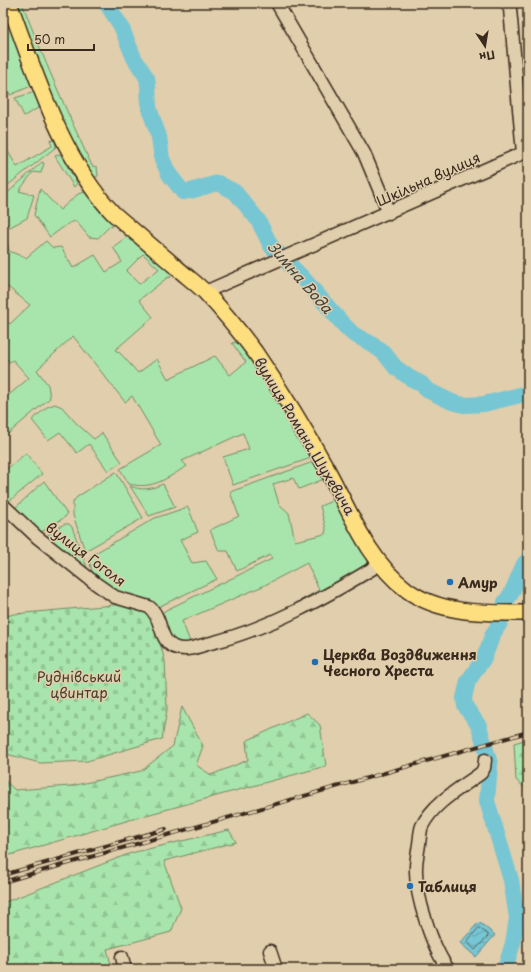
<svg xmlns="http://www.w3.org/2000/svg" width="531" height="972" font-family="'Playpen Sans',sans-serif">
<style>
.green{fill:#a8e5ac;stroke:#728865;fill-rule:evenodd}
.forest{fill:url(#forest-firs);stroke:#728865}
.cemetery{fill:url(#cemetery-stones);stroke:#728865}
.water{fill:url(#water-waves);stroke:#5f888b}
.lines{fill:none;stroke-linecap:round;stroke-linejoin:round}
.shore{stroke:#536866;stroke-width:1}
.river{stroke:#77c6d3;stroke-width:16}
.minor-casing{stroke:#3b2a1e;stroke-width:15}
.major-casing{stroke:#3b2a1e;stroke-width:18}
.minor{stroke:#e1ceac;stroke-width:12}
.major{stroke:#fedf80;stroke-width:15}
.rail-casing{stroke:#3b2a1e;stroke-width:4}
.rail{stroke:#e1ceac;stroke-width:2.5;stroke-dasharray:8;stroke-linecap:butt}
.poi-dot{fill:#1f6fb2;stroke:#e1ceac;stroke-width:1.5}
.labels{text-anchor:middle;dominant-baseline:central;stroke-width:3;stroke-linejoin:round;paint-order:stroke}
.street-label{font-size:14px;fill:#3b2a1e;stroke:#e1ceac}
.poi-label{font-size:14px;font-weight:bold;fill:#3b2a1e;stroke:#e1ceac;text-anchor:start}
.park-label{font-size:14px;fill:#463d2c;stroke:#e1ceac}
.water-label{font-size:15px;font-style:italic;fill:#444139;stroke:#e1ceac}
</style>
<defs>
<pattern id="forest-firs" width="22" height="20" patternUnits="userSpaceOnUse"><rect width="22" height="20" fill="#a8e5ac"/><path d="M5 1l3.5 6h-7zM16 11l3.5 6h-7z" fill="#92c594"/></pattern>
<pattern id="cemetery-stones" width="16" height="16" patternUnits="userSpaceOnUse"><rect width="16" height="16" fill="#a8e5ac"/><path d="M2 7V4a2 2 0 0 1 4 0v3zM10 15v-3a2 2 0 0 1 4 0v3z" fill="#92c594"/></pattern>
<pattern id="water-waves" width="16" height="10" patternUnits="userSpaceOnUse"><rect width="16" height="10" fill="#77c6d3"/><path d="M0 5q4-4 8 0t8 0" fill="none" stroke="#63a1ab"/></pattern>
</defs>
<rect width="100%" height="100%" fill="#e1ceac"/>
<filter id="ink" filterUnits="userSpaceOnUse"><feTurbulence type="fractalNoise" baseFrequency=".025" numOctaves="2"/><feDisplacementMap in="SourceGraphic" scale="8" xChannelSelector="R" yChannelSelector="G"/><feConvolveMatrix kernelMatrix="1 2 1 2 8 2 1 2 1" color-interpolation-filters="sRGB"/></filter>
<g filter="url(#ink)">
<path class="green" d="M15,3h7c21,55 45,109 70,163l5,1 1,9 -4,2 -11,-13 -20,-42z
M3,10l29,74 -1,2 -21,9 -7,-16z
M35,92l6,13 -1,2 -16,9 -9,-18z
M50,140l5,1 1,6 -53,42v-46l14,24 35,-21z
M60,154l17,29 -3,4 -19,-31z
M42,162l2,1 -3,10 -8,-1 -14,19 15,4 -7,23 -17,9 -7,-7v-23z
M40,189l20,21 18,-16 7,-2 27,30 1,3 -1,2 -2,-1 -12,12 -9,-1 -13,-16 -7,2 -19,14 -16,-22z
M128,236l44,37 -2,5 -2,-1 -29,23 14,17 -38,33 5,3 18,20 19,-14 11,20 47,-23 15,19 16,-13 -14,-19 5,-1 2,1 41,62 14,30 17,23 -78,27 -10,-28 26,-8 -6,-16 -61,28 5,5c-20,12 -34,24 -58,18l-9,-15 41,-24 -29,-49 -7,6 -52,-66 -36,34 11,15 2,13 -47,40v-38l26,-22 -16,-18 -3,2 -7,-6v-38l7,6 20,-19 -27,-22v-41l3,-3 3,12 17,7 20,-17 7,7 8,-1 12,21 22,-13 11,17 16,-10 -9,-15zM143,254l16,15 -20,15 -13,-13z
M55,404l7,3 14,16 18,16 8,-6 20,29 -14,9 -19,-27 -12,9 -17,-21 -12,8 -16,-20 15,-13z
M26,453l16,21 -35,29 -4,-1v-30z
M313,462l11,17 -25,10 -6,-11 -20,6 6,20 10,9 6,28 30,-7 1,-5 -6,-23 12,-5 -2,-3 5,1 33,58v5l-4,8 -97,53 -83,22c-19,-6 -19,-13 -23,-31l5,-4 106,-51 -2,-4 -33,16 -9,-20h-9l-9,-21 29,-14 -9,-24zM307,563l12,27 -46,26 -53,19 -30,7 -8,-21 81,-35z
M116,472l27,46 -58,33 -12,-36v-13l4,-5z
M44,481l23,33 -2,3 -25,16 -26,-24z
M163,484l12,23 -26,9 -19,-30c12,5 22,3 33,-2z
M188,507l10,25 -18,8 12,23 14,-2 11,18 -59,28 -43,-13 -19,-17 -4,-6 -3,-11 3,-5 63,-37z
M64,524h5l3,3 17,46 -44,-36z"/>
<path class="forest" d="M182,707l21,39 -7,19 15,10 37,-15 -2,-19 61,-28 13,12 6,41 -176,48 -147,43v-78l12,11 56,-4 70,-15 32,-25z
M528,739v50l-3,-1 -9,-8 -2,-37z
M229,830l7,12 -72,19 17,47 -10,24 -64,17 5,20h-109v-66l128,-50z"/>
<path class="cemetery" d="M125,604l27,11 13,46 2,48 -5,30 -75,22 -47,2 -37,-10v-136l11,-3z"/>
<path class="water" d="M479,922l16,13 -19,22 -16,-14z"/>
<g class="lines">
<path class="shore" d="M479,928l9,6v2l-13,14 -8,-8z"/>
<path class="river" d="M106,3l15,23 13,32 13,20 1,7 1,23 10,29 3,22 7,15 14,18c9,0 25,-7 35,-9l17,9 23,28 13,26 32,32 39,45 11,11 17,9 14,10 11,14 15,11 12,6 5,6 25,12 12,3 20,-1 44,-11
M505,969l8,-26 4,-25 -6,-38 -24,-79 3,-37 -11,-38 -14,-20 -1,-8 4,-17 16,-23 9,-24 7,-11 5,-21 6,-8 13,-30 4,-4"/>
<defs>
<path id="minor" d="M277,3l87,150 25,60
M205,292l318,-139 -13,-144 -3,-6
M3,505l34,32 58,46 20,14 34,10c14,10 9,33 25,40 10,5 23,0 33,-3 62,-15 119,-47 173,-80
M270,951l6,18
M122,957l3,12
M448,969c-16,-22 -33,-74 -32,-101 0,-8 2,-16 3,-24 1,-6 1,-13 3,-18 12,-24 39,-38 59,-53l3,-5 1,-8"/>
<path id="major" d="M9,3c26,69 53,158 105,211 21,18 42,36 62,53 10,9 21,17 30,26 18,19 34,39 49,59 26,38 50,77 72,117 23,42 41,92 80,121 34,25 81,23 121,23"/>
</defs>
<use href="#minor" class="minor-casing"/>
<use href="#major" class="major-casing"/>
<use href="#minor" class="minor"/>
<use href="#major" class="major"/>
<defs>
<path id="rail" d="M3,875l163,-46
M3,882l525,-150"/>
</defs>
<use href="#rail" class="rail-casing"/>
<use href="#rail" class="rail"/>
</g>
</g>
<g class="poi-dot">
<circle cx="450" cy="582" r="4"/>
<circle cx="315" cy="662" r="4"/>
<circle cx="410" cy="886" r="4"/>
</g>
<g class="labels">
<g class="street-label">
<text transform="translate(428 179) rotate(-24)">Шкільна вулиця</text>
<text transform="translate(305 436) rotate(59)">вулиця Романа Шухевича</text>
<text transform="translate(86 554) rotate(37)">вулиця Гоголя</text>
</g>
<g class="poi-label">
<text x="458" y="582">Амур</text>
<text x="323" y="654">Церква Воздвиження<tspan x="323" dy="16">Чесного Хреста</tspan></text>
<text x="418" y="886">Таблиця</text>
</g>
<g class="park-label">
<text x="79" y="676">Руднівський<tspan x="79" dy="16">цвинтар</tspan></text>
</g>
<g class="water-label">
<text transform="translate(301 277) rotate(49)">Зимна Вода</text>
</g>
</g>
<rect width="531" height="972" fill="none" stroke="#e1ceac" stroke-width="16"/>
<rect x="8" y="8" width="515" height="956" fill="none" stroke="#3b2a1e" stroke-width="1.5" filter="url(#ink)"/>
<g transform="translate(485 46) rotate(168)" stroke="#e1ceac" stroke-width="3" paint-order="stroke">
<path d="M0-3L7 15L0 10L-7 15Z" fill="#3b2a1e"/>
<text y="-6" font-size="11" font-weight="bold" text-anchor="middle" fill="#3b2a1e">Пн</text>
</g>
<path d="M28 44v6h66v-6" fill="none" stroke="#3b2a1e" stroke-width="2"/>
<text x="34" y="44" font-size="12" fill="#3b2a1e" stroke="#e1ceac" stroke-width="3" paint-order="stroke">50 m</text>
</svg>
